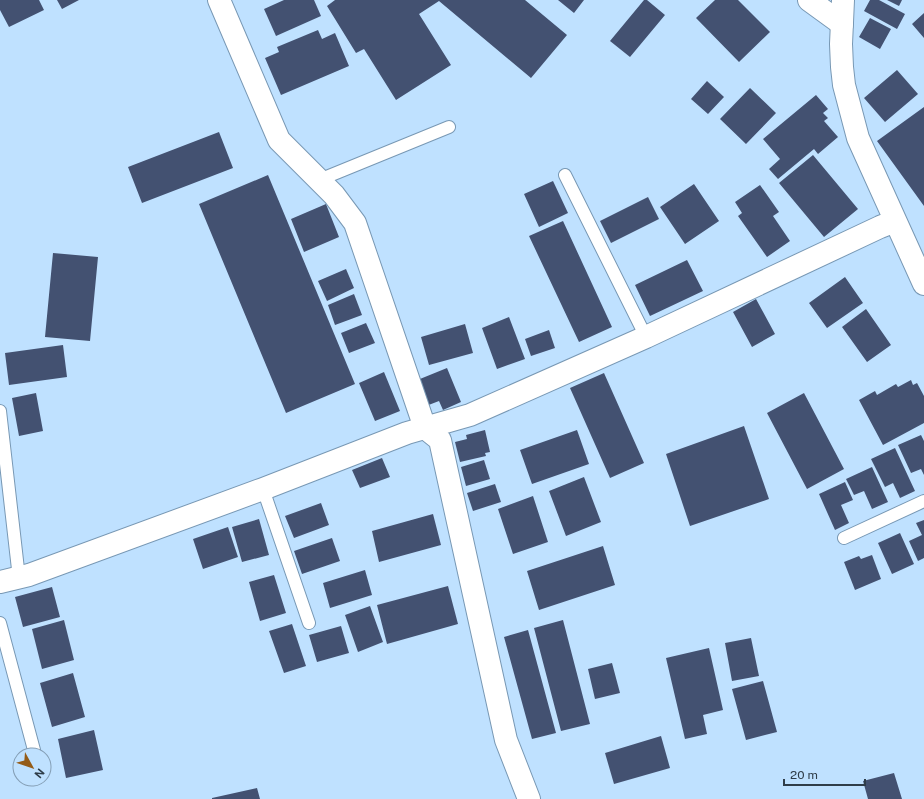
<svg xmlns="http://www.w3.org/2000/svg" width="924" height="799" font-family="'Public Sans',sans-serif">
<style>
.building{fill:#435171}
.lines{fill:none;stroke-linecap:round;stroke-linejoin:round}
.service-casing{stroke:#7898b4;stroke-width:14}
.minor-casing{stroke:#7898b4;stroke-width:24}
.tertiary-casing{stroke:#7898b4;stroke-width:24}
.service{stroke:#fff;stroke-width:12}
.minor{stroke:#fff;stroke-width:22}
.tertiary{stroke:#fff;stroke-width:22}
</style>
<rect width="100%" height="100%" fill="#bfe1ff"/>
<path class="building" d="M0,0h39l5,10 -35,17 -9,-17z
M57,0h22l-17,9z
M284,0h30l7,16 -45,20 -12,-27z
M335,0h190l42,35 -36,43 -92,-77 -20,13 32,51 -55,35 -32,-51 -8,4 -29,-47z
M558,0h26l-10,13z
M644,0h3l18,15 -35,42 -20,-16z
M715,0h23l32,32 -31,30 -43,-44z
M870,0h9l26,14 -8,15 -33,-18z
M887,0h15l-3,6z
M924,13v25l-12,-14z
M870,18l21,11 -11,20 -21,-12z
M318,30l4,9 13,-6 14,33 -68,29 -16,-37 14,-6 -2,-5z
M897,70l21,24 -33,28 -21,-24z
M707,81l17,16 -16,17 -17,-15z
M750,88l26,25 -30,31 -26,-25z
M816,95l12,14 -5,4 5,5 -4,3 14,16 -20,17 -4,-5 -36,30 -9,-10 11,-10 -17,-20z
M924,107v99l-47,-65z
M219,132l14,36 -91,35 -14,-36z
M813,155l45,54 -34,28 -45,-54z
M268,175l87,209 -69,29 -87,-209z
M553,181l15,32 -29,14 -15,-33z
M694,184l25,37 -34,23 -25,-37z
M760,185l19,27 -6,4 17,25 -23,16 -29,-41 4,-3 -7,-11z
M648,197l11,22 -48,24 -11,-22z
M326,204l13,33 -35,15 -13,-33z
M563,221l49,106 -33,15 -50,-106z
M53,253l45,4 -8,84 -45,-4z
M687,260l16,31 -53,25 -15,-31z
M346,269l8,19 -27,13 -9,-20z
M845,277l18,26 -36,25 -18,-25z
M354,294l8,21 -27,10 -7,-20z
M756,299l19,35 -23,13 -19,-35z
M866,309l25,36 -24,17 -25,-35z
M509,317l16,42 -28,10 -15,-41z
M366,323l9,20 -26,10 -8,-20z
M465,324l8,29 -44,12 -8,-28z
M549,330l6,18 -24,8 -6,-17z
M63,345l4,32 -58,8 -4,-32z
M447,368l14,34 -18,8 -4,-9 -13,5 -11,-25z
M384,372l16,39 -25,10 -16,-38z
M604,373l40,90 -34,15 -40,-90z
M911,380l2,5 4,-2 7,13v27l-41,22 -24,-45 16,-9 2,4 19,-11 2,3z
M36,393l7,38 -24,5 -7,-38z
M804,393l40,76 -37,20 -40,-76z
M744,426l25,73 -79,27 -24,-72z
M485,430l5,22 -5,1 1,3 -26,6 -5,-20 12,-3 -1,-4z
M577,430l12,34 -57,20 -12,-34z
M921,435l3,6v34l-3,-6 -10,4 -13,-28z
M895,448l20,43 -15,7 -7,-15 -8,4 -14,-28z
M382,458l8,19 -30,11 -8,-18z
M484,460l6,19 -24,7 -5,-19z
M872,467l16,35 -16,7 -8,-18 -10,4 -8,-16z
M584,477l17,45 -35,14 -17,-45z
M845,482l8,18 -12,5 8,18 -14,7 -16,-36z
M495,484l6,18 -28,9 -6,-18z
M533,496l15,46 -35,12 -15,-45z
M321,503l8,22 -35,13 -9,-22z
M433,514l8,31 -62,17 -7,-31z
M259,519l10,36 -27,7 -10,-35z
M924,520v38l-6,3 -9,-20 13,-6 -6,-12z
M228,527l10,30 -35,12 -10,-30z
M900,533l14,31 -22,10 -14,-31z
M332,538l8,23 -38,13 -8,-23z
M603,546l12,39 -76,25 -12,-39z
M872,555l9,24 -26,11 -11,-28 15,-6 2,3z
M365,570l7,25 -42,13 -7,-25z
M274,575l12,38 -26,8 -11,-39z
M448,586l10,38 -71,20 -10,-39z
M52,587l8,30 -37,10 -8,-30z
M370,606l13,36 -25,10 -13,-37z
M64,620l10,40 -32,9 -10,-40z
M563,620l27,104 -29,7 -27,-103z
M292,624l14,42 -22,7 -15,-42z
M341,626l8,27 -32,9 -8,-27z
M528,630l28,103 -24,6 -28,-102z
M751,638l8,38 -27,5 -7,-38z
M709,648l14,62 -20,5 4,19 -22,5 -19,-81z
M612,663l8,30 -25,6 -7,-30z
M73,673l12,44 -33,10 -12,-44z
M763,681l14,51 -31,8 -14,-51z
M94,730l9,40 -37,8 -8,-39z
M661,736l9,32 -56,16 -9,-31z
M894,773l8,26h-34l-5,-18z
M257,788l3,11h-48v-1z"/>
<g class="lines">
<defs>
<path id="service" d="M565,175l81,162
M319,180l130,-53
M0,411l19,167
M263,489l46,134
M844,538l80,-37
M0,623l34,127"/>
<path id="minor" d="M219,0l60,140 55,55 21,28 70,205 15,12 66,300 23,59
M809,0l33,24"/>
<path id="tertiary" d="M843,0l-2,44 1,23 2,18 14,53 66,146
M0,582l29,-7 234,-86 144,-56 63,-18 176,-78 234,-110 15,-6"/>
</defs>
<use href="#service" class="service-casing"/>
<use href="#minor" class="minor-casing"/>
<use href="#tertiary" class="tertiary-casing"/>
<use href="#service" class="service"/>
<use href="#minor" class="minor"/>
<use href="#tertiary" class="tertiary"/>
</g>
<g transform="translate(32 767) rotate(130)"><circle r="19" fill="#bfe1ff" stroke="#859fb6"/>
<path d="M0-3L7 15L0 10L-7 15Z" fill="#945b17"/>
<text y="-6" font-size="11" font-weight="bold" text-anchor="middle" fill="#2f3d49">N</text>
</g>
<path d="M784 779v6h81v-6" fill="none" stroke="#2f3d49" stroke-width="2"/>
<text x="790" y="779" font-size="12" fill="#2f3d49" stroke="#bfe1ff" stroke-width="3" paint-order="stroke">20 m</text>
</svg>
